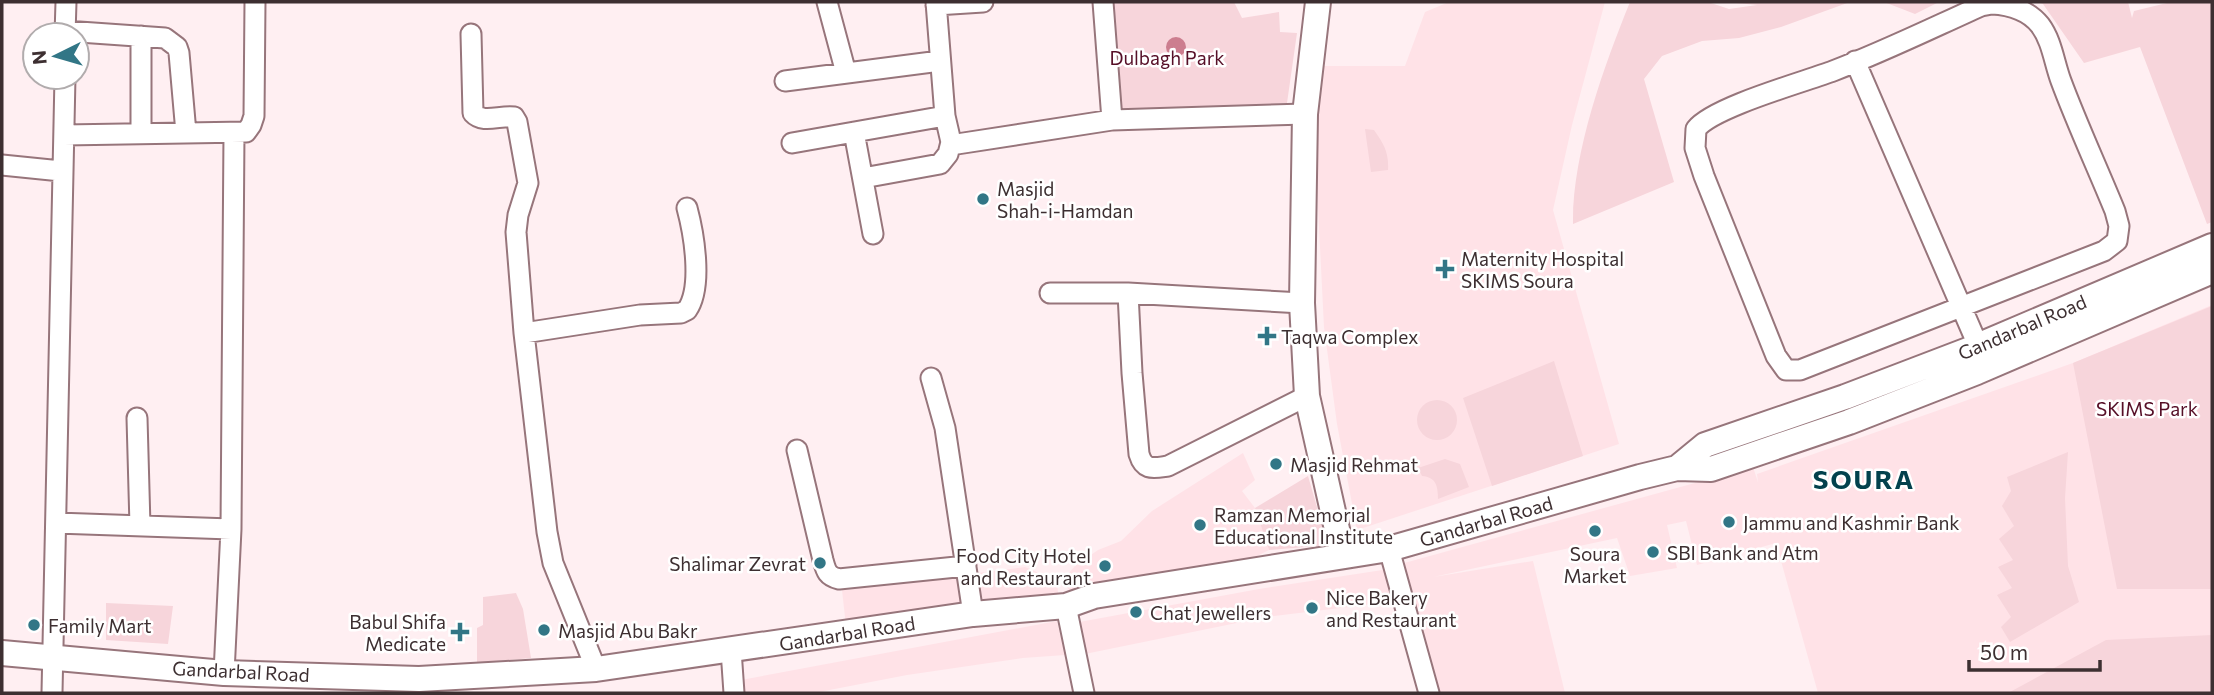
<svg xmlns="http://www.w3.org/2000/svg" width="2214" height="695" font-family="Commissioner,sans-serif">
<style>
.built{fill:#ffe2e7}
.green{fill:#f7d5db}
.water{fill:#cc7e8f}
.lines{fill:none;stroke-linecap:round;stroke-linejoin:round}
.minor-casing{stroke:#97757b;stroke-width:23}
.major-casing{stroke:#97757b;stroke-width:28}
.minor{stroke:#fff;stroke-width:19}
.major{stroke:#fff;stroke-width:24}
.poi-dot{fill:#327686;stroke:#fff;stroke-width:2.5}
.labels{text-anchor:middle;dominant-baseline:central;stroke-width:5;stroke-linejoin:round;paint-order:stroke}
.park-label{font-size:19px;fill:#560f27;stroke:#fff}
.poi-label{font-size:19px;fill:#3d2f31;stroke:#fff;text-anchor:start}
.street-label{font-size:19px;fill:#3d2f31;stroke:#fff}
.district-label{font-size:26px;font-weight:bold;letter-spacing:2px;fill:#03414d;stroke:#fff}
</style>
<rect width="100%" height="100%" fill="#ffeff2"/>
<path class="built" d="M1449,2h156l-33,123 -19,85 66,234 -262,86 -20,-106 -13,-97 -6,-120 -2,-94 1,-47h88l20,-54z
M2212,305v388h-394l-42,-150 -79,22 -11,-44 -19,4 10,43 -47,8 -13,-38 -184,39 100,-16 32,132h-131l-37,-128 356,-98 5,15 -1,-8 316,-111z
M1243,453l12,27 -13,11 13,17 14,42 -16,8 -182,35 -4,-6 1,-13 7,-8 23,-16 23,-9 31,-30z
M1025,567l32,14 1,12 -212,33 -4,-36z
M1389,569l9,32 -132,16 -186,38 -6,-32 185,-34z
M1057,621l8,34 -42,3 -116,17 -93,18h-70l-3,-13z"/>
<path class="green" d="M1106,2h128l8,16 37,-6 1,20 17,1 -10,70 -172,14z
M1630,2h78l21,7 28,-4 -31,-3h124l-69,25 -42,11 -37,3 -40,15 -18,23 30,103 -101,42c-1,-70 31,-158 57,-222z
M1884,2h55l-24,12z
M2038,2h90l4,16 2,-7 37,-9h41v220l-5,2 -67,-177 -56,16 -41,-59z
M1365,129l9,1c10,14 15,23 14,40l-17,2z
M2212,306v283h-95l-44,-226z
M1554,361l29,95 -91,30 -29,-88z
M1417 420a20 20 0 1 1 40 0a20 20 0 1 1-40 0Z
M2068,452l-3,46 3,68 11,36 -69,40 -9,-15 10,-10 -14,-22 15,-7 -14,-21 15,-7 -14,-21 15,-13 -12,-20 9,-15 -4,-14z
M1445,459l15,5 9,23 -31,12c0,-13 -2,-22 -16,-23l-4,-8z
M1308,476l20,69 -59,5 -14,-42z
M516,593l7,16 8,49 -54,5v-35l6,-3v-28z
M106,603l67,3 -5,38 -62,-4z
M2212,635v58h-204l98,-53z"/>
<path class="water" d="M1166 47a10 10 0 1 1 20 0a10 10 0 1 1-20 0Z"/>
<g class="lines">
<defs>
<path id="minor" d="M827,2l19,71
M936,2l9,114 6,26 6,2 155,-24 193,-6
M1103,2l9,118
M1992,4c18,1 36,6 48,21 12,16 14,37 21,56 16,43 36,86 54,130l4,15 -2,15 -13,10 -304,119h-14l-10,-14 -72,-180 -9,-28 1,-19c17,-22 108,-47 137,-58 50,-19 99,-43 148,-65z
M936,5l47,-3
M65,31l100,7 12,9 2,6 7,80
M471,34l2,79c10,11 27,2 41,4l3,5 11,61 -10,32 -2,17 8,101 23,199 6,31 43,106
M65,35l1,-33
M141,36v98
M1855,61l128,296
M785,81l155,-20
M854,132l19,102
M64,135l182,-3 5,-7 3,-9 1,-114
M792,143l153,-27
M2,165l59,6
M863,178l77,-14 8,-10 3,-12
M1050,293h78l174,10
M1128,293l4,80 7,81c5,17 14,14 29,12l139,-70
M524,333l116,-18 41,-2 6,-3c16,-23 7,-76 0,-102
M931,378l14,50 28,186
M137,418l3,108
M797,450l26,110c3,11 4,16 16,19l127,-13
M56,523l175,6
M1389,549l40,144
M1066,606l18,87
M731,650l3,43
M224,673l7,-144 3,-396
M52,693l13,-616"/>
<path id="major" d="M1318,2l-13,112 -3,189 5,93 36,160
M1677,468l28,-23 140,-48 123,-47 244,-104
M2,653l222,20 195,6 177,-10 377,-55 93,-8 28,-10 295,-47 251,-72 37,-9 34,1 138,-47 128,-50 235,-101"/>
</defs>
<use href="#minor" class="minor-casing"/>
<use href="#major" class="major-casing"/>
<use href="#minor" class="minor"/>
<use href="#major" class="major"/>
</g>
<g class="poi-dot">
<circle cx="983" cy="199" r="7"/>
<path d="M1441.5 258.5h7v7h7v7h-7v7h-7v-7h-7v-7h7z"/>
<path d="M1263.5 325.5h7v7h7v7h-7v7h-7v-7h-7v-7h7z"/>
<circle cx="1276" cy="464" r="7"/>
<circle cx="1729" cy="522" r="7"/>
<circle cx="1200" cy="525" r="7"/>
<circle cx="1595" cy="531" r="7"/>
<circle cx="1653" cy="552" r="7"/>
<circle cx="820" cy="563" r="7"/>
<circle cx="1105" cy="566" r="7"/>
<circle cx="1312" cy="608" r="7"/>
<circle cx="1136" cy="612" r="7"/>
<circle cx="34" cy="625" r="7"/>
<circle cx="544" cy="630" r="7"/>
<path d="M456.5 621.5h7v7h7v7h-7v7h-7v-7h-7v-7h7z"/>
</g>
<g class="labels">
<g class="park-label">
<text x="1167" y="57">Dulbagh Park</text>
<text x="2147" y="408">SKIMS Park</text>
</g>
<g class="poi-label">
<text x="997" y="188">Masjid<tspan x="997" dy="22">Shah-i-Hamdan</tspan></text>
<text x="1461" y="258">Maternity Hospital<tspan x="1461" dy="22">SKIMS Soura</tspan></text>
<text x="1281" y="336">Taqwa Complex</text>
<text x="1290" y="464">Masjid Rehmat</text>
<text x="1214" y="514">Ramzan Memorial<tspan x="1214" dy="22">Educational Institute</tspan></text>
<text x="1743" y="522">Jammu and Kashmir Bank</text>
<text x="1667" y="552">SBI Bank and Atm</text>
<text x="1595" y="553" text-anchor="middle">Soura<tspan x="1595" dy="22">Market</tspan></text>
<text x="1091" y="555" text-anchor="end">Food City Hotel<tspan x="1091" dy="22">and Restaurant</tspan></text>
<text x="806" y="563" text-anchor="end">Shalimar Zevrat</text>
<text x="1326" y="597">Nice Bakery<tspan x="1326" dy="22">and Restaurant</tspan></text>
<text x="1150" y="612">Chat Jewellers</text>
<text x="446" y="621" text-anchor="end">Babul Shifa<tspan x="446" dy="22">Medicate</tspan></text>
<text x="48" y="625">Family Mart</text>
<text x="558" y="630">Masjid Abu Bakr</text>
</g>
<g class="street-label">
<text transform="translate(2022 327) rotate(-23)">Gandarbal Road</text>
<text transform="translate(1486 521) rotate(-16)">Gandarbal Road</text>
<text transform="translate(847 633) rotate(-9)">Gandarbal Road</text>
<text transform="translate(241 671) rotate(3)">Gandarbal Road</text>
</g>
<g class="district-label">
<text x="1864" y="478">SOURA</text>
</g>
</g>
<rect width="2214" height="695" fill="none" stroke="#3d2f31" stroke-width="7"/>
<g transform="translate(56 56) rotate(265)"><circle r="33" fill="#ffffff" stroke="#b1acad" stroke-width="2"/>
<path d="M0-5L12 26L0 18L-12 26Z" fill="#327686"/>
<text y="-10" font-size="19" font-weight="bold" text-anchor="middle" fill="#3d2f31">N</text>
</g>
<path d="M1969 660v10h131v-10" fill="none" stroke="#3d2f31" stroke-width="3.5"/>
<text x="1980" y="660" font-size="21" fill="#3d2f31" stroke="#ffffff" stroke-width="5" paint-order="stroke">50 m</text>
</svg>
